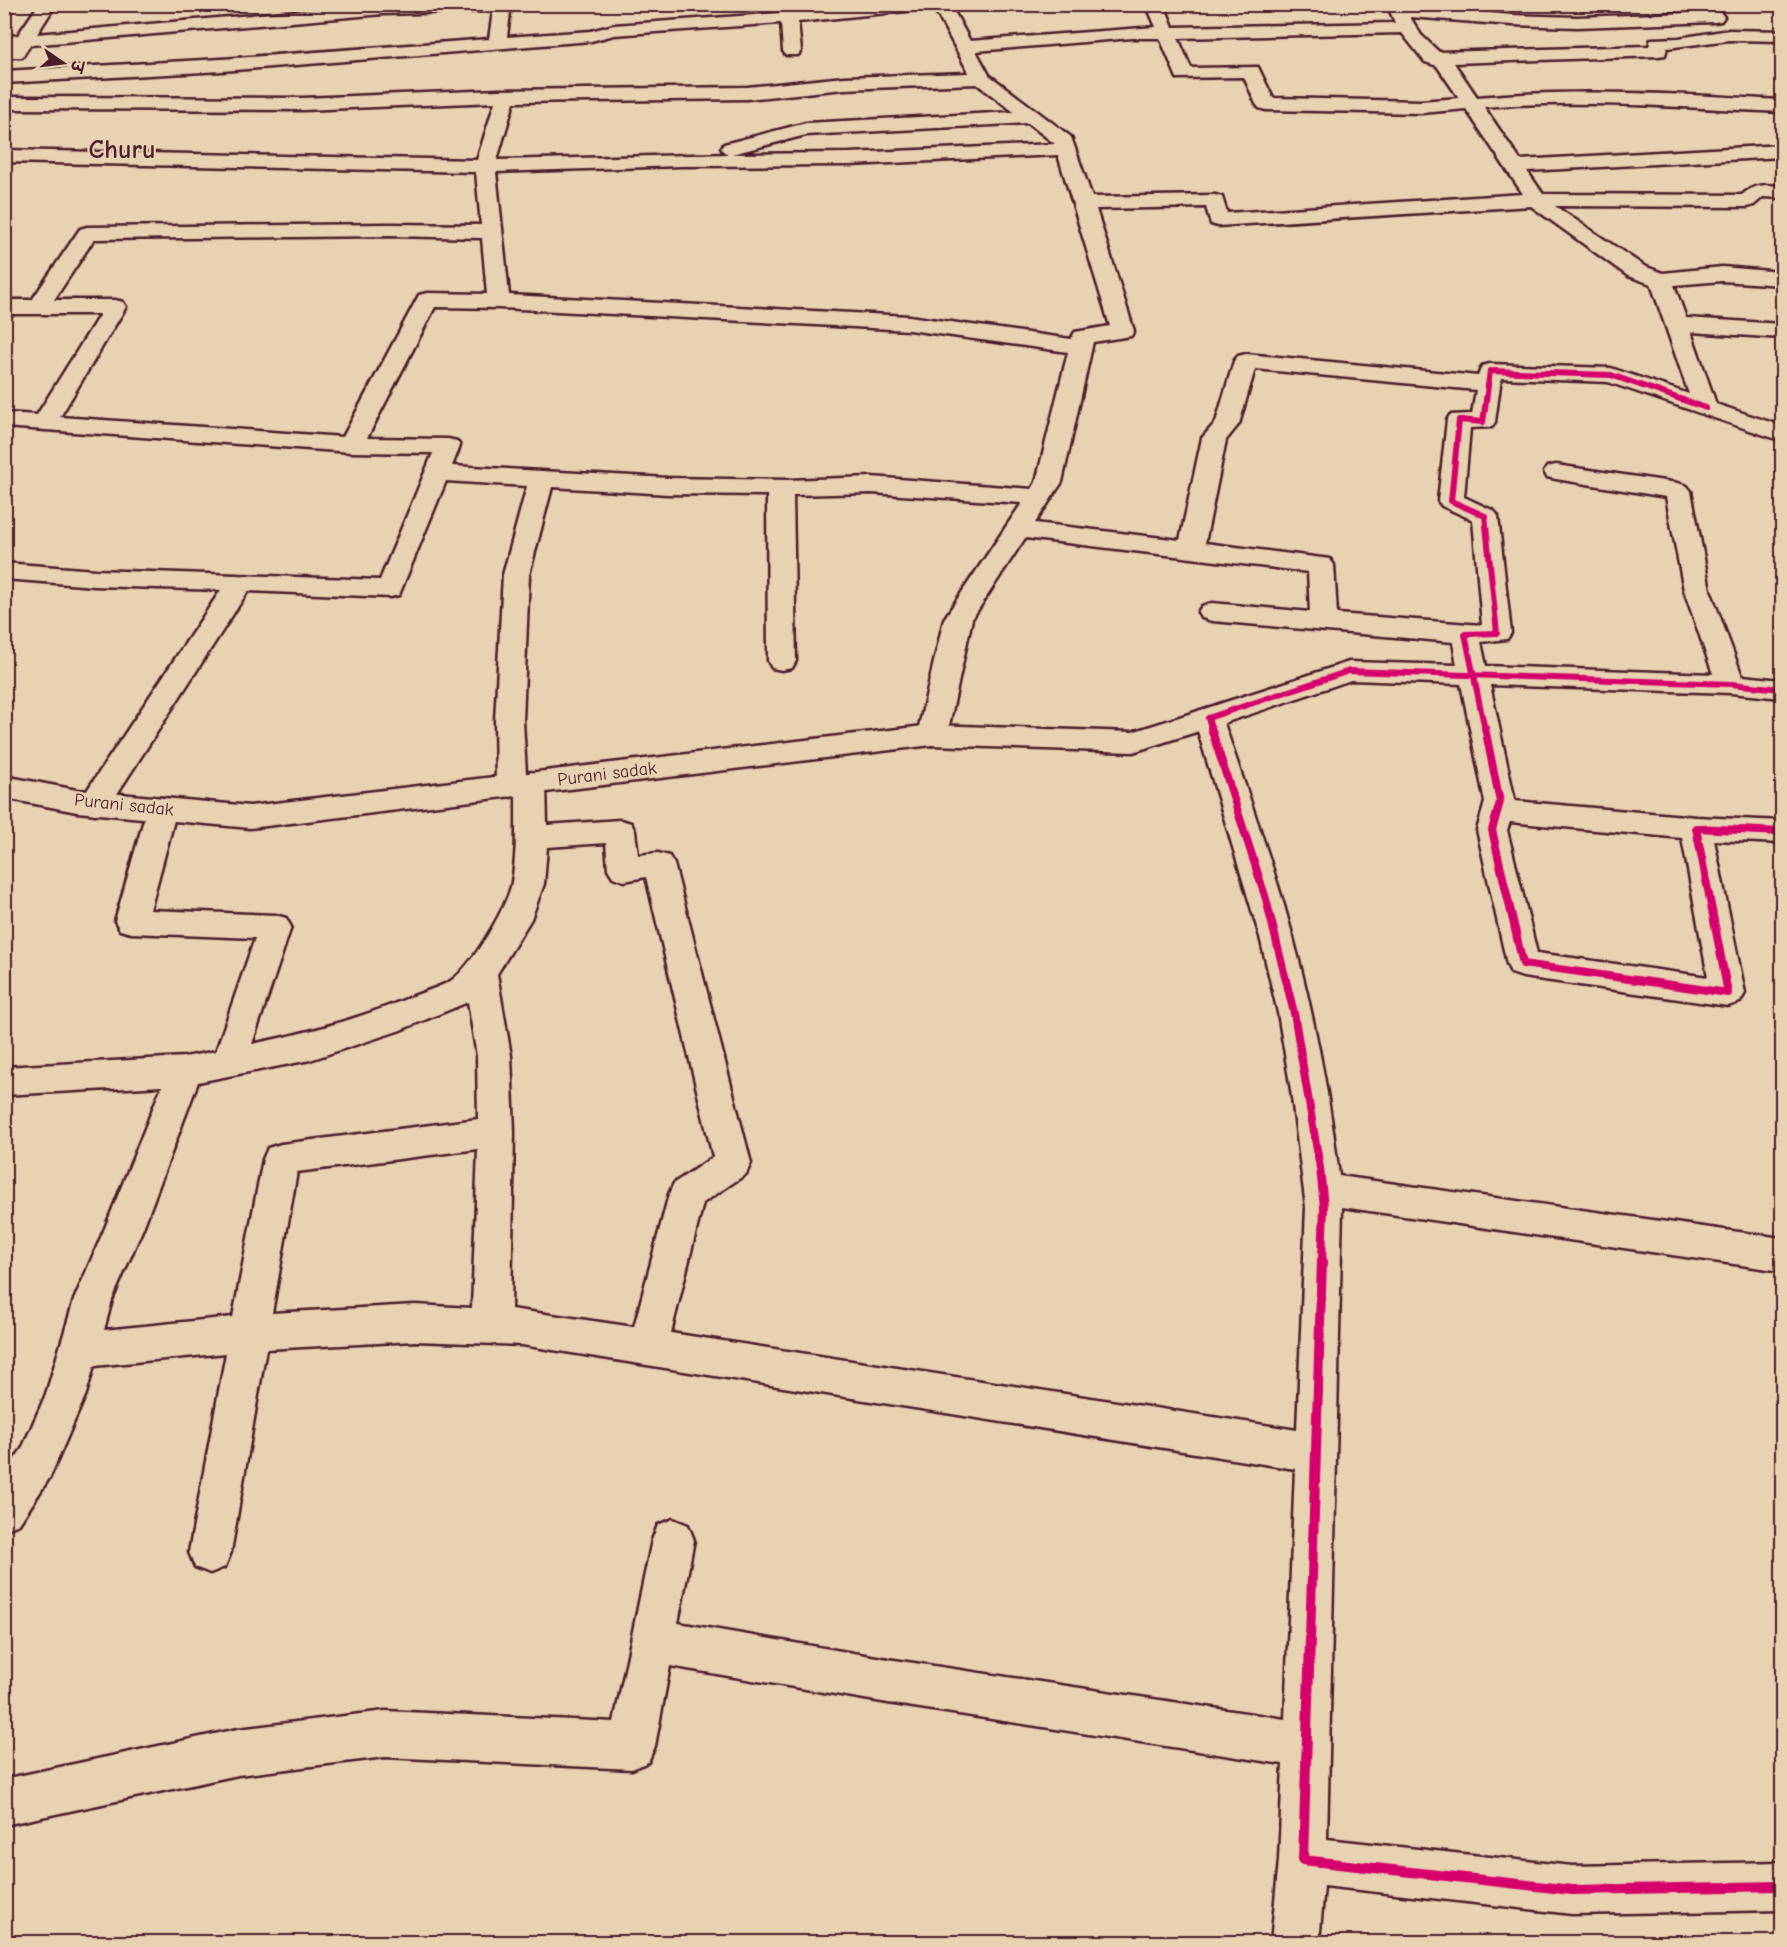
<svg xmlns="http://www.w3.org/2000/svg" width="1787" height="1947" font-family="'Comic Neue','Playpen Sans Deva',sans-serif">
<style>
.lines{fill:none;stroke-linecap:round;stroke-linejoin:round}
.minor-casing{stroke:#4a1f2b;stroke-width:5}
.major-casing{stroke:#4a1f2b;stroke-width:5}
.minor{fill:#e7d2b1;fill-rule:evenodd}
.major{fill:#e7d2b1;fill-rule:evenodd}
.cycleway-far2-casing{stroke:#e7d2b1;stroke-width:9}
.cycleway-far1-casing{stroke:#e7d2b1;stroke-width:11}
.cycleway-casing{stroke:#e7d2b1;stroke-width:14}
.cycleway-far2{stroke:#d6006c;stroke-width:6}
.cycleway-far1{stroke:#d6006c;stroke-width:8}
.cycleway{stroke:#d6006c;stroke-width:10}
.labels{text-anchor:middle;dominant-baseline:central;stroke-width:4.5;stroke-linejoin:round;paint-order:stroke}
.street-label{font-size:18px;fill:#4a1f2b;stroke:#e7d2b1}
.far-town-label{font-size:26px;font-weight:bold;fill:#4a1f2b;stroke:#e7d2b1}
</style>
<rect width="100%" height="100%" fill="#e7d2b1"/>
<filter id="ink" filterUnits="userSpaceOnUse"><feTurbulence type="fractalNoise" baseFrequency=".0167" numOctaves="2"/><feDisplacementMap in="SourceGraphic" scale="12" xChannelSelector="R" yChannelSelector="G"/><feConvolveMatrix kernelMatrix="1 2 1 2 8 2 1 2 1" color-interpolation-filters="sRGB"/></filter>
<g filter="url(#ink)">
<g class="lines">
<defs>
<path id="minor" d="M39,4h17l-19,30 338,-30h136l-4,33 84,-6 23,-6 166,-12 -1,-9h18v7l69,-7h84l20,37 186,-14 -10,-23h18l9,23 222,-4 -8,-19 125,11 65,2 138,-5 6,1 3,4 -3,4 -6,1 -138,5 -65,-2 -102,-8 11,18 18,17 210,-6 2,-7 28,-1 50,-8 53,1v10l-53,-1 -62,8 -2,7 -6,1 -205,7 23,34c101,-9 204,-3 305,3v12c-99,-4 -199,-13 -298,-5l36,53 262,-15v12l-255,14 16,23 199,1c13,-12 24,-10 40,-9v12l-19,-1 -9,8 -7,2 -192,-1 89,60 19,7 59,-6 60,5v13l-60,-4 -48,4 12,33 96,6v14l-91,-6 25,72 66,22v15l-174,-59 -107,-4 -6,44 -3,5 -22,1 -6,69 30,14 4,5 13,117 -4,6 -26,3 5,24 227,8 -29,-84 -18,-93 -110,-18 -9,-2 -3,-5 3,-5 9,-2 122,18 9,3 4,5 19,99 32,86 40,4v18l-51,-5 -241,-8 25,116 181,16 86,4v22l-68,-3 31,153 -5,9 -12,4 -205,-29 -12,-4 -4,-9 -30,-134 8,-28 -24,-118 -110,-4 -127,43c20,60 41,119 59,179 26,89 45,181 56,274l443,62v33l-440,-64 -15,632 245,27 210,-4v48l-210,4 -248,-28 -5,56h-48l8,-82 4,-96 -389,-60 -224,-38 -15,80 -7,16 -16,7 -247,-12 -147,18 -234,50v-46l234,-50 147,-18 229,11 38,-182 6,-15 15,-6 15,6 6,15 -16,83 216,37 391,59 10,-250 -773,-124 -107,-4 -149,8 -35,203 -6,15 -15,6 -15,-6 -6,-15 37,-199 -132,13 -8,28 -36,83 -31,47 -15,6v-56l18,-25 24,-55 28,-94 31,-72 57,-142 -158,9v-28l181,-10 31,-6 39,-113 -124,-5 -11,-3 -5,-9 32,-112 4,-8 11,-3 11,3 4,8 -27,101 125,5 11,3 5,9 -39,117c55,-11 107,-25 159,-47 12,-5 26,-9 38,-15 21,-12 59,-76 63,-100 5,-28 4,-58 4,-87l-5,2 -11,-4 -4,-7 -1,-65 8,-146 24,-89 -81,-5 -47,114 -9,2 -142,-6 -142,220 -11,3 -11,-3 -4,-8 4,-8 137,-205 -126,-4 -91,-7v-16l91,7 285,10 53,-127 -82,-1 -347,-25v-14l33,2 63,-101h-96v-14h28l48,-71 7,-2 302,-3 92,1 -5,-53 -472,-10v-12l473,10 18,-58 -192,8 -299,-1v-12l299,1 196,-8 248,-3 97,-10 125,-4 -36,-67 -7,3 -128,13 3,29 -3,4h-12l-3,-4 -2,-28 -167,12 -23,6 -369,30 -218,12v-12l218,-12 267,-20 4,-28 -110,3 -353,31 -8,12h-12l-3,-4 4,-6h-7v-10l14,-2zM1402,33l23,29 12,4 22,32 -38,3 -148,-3 -15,-31 -67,1 -13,-30zM1132,38h28l17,40 67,-1 12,27 3,4 7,2 155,3 45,-4 57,85 -296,19 -5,-16 -7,-2 -123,2 -21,-60 -82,-62 -13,-24zM977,84l37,28 -208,11 -82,21 -3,4 3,4 6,2 -233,6 17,-58 233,-3 97,-10zM1028,123l27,21 -205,9 -118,1 74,-19zM1058,155l52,171 -35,6 -4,7 -162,-23 -400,-21 -13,-123 185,-6 169,-1zM1531,206l97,70 23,8 38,110 -78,-26 -121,-4 -8,2 -4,10 -232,-22 -8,2 -4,5 -18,61 -14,16 -22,102 -145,-17 27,-41 31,-140 38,-6 3,-5 -38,-122 110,-2 5,17 7,2zM389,236l93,2 5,56 -60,-1 -8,2 -76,142 -283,-20 66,-110 -3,-5 -8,-2h-61l40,-61zM435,307l64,1 410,22 159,22 -32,130 -4,7 -161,-12 -83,3 -120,-2 -216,-12 8,-20 -3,-5 -9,-2 -81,-1zM1255,369l221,21 -4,24 -22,1 -3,5 -9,81 4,5 31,14 9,105 -145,-11 -3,-49 -4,-6 -125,-16 21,-103 13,-16zM552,487l116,7 99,1 1,166 4,7 10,2 10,-2 4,-7 -3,-166 78,-2 151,10 -78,116 -27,116 5,7 10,3 10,-3 5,-7 25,-116 53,-81 283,34 2,40 -98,-9 -10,3 -4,6 4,6 10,3 241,21 4,23 -108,-3 -151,49 -4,7 66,219 18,76 13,77 15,117 -9,223 -626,-97 32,-130 43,-29 5,-11 -77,-299 -5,-8 -11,-3 -20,2 -3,-24 -4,-8 -11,-3 -73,5 -1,-42 -4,-7 -11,-4 -5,2 -3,-53 6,-146zM1510,822l172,16 26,139 -171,-24 -30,-123zM606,843l2,26 5,8 11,4 22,-4 67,280 -39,26 -5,11 -35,133 -123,-18 3,-177 -3,-76 -14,-82 34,-55 13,-35 3,-37zM468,1002l9,54 1,63 -197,25 -13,4 -5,11 -30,158 -129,13 8,-30 31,-72 55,-146 112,-22 88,-29zM478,1149l-6,159 -57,-3 -143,8 25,-141z"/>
<path id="major" d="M1208,708l10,3 4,7 -4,7 -85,27 -201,-7 -682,83 -173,-16 -73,-14v-22l73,14 173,16 682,-81 200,7z"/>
</defs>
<use href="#minor" class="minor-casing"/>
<use href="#major" class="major-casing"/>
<use href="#minor" class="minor"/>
<use href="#major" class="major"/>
<defs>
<path id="cycleway-far2" d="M1212,730l-4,-12 141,-47 382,13 51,5
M1485,730l-20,-96 32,-1 -12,-117 -34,-15 8,-81 24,2 7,-51 121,4 95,33"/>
<path id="cycleway-far1" d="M1211,728l55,171 28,114 26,155 4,39 -2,54
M1485,728l15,74 -8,28 31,134 205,29 -32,-165 86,4"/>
<path id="cycleway" d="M1322,1260l-19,600 269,30 210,-4"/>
</defs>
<use href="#cycleway-far2" class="cycleway-far2-casing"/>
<use href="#cycleway-far1" class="cycleway-far1-casing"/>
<use href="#cycleway" class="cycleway-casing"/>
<use href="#cycleway-far2" class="cycleway-far2"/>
<use href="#cycleway-far1" class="cycleway-far1"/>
<use href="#cycleway" class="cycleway"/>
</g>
</g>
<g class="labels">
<g class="street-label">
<text transform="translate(607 774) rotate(-7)">Purani sadak</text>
<text transform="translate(124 805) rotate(6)">Purani sadak</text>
</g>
<g class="far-town-label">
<text x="122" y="150">Churu</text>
</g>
</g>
<rect width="1787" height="1947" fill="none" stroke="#e7d2b1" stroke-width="24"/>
<rect x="12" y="12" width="1763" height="1923" fill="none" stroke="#4a1f2b" stroke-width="2" filter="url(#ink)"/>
<g transform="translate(63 63) rotate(104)" stroke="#e7d2b1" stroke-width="4.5" paint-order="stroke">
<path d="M0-4.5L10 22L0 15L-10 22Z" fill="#4a1f2b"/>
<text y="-9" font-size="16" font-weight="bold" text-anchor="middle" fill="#4a1f2b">उ</text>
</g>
</svg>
